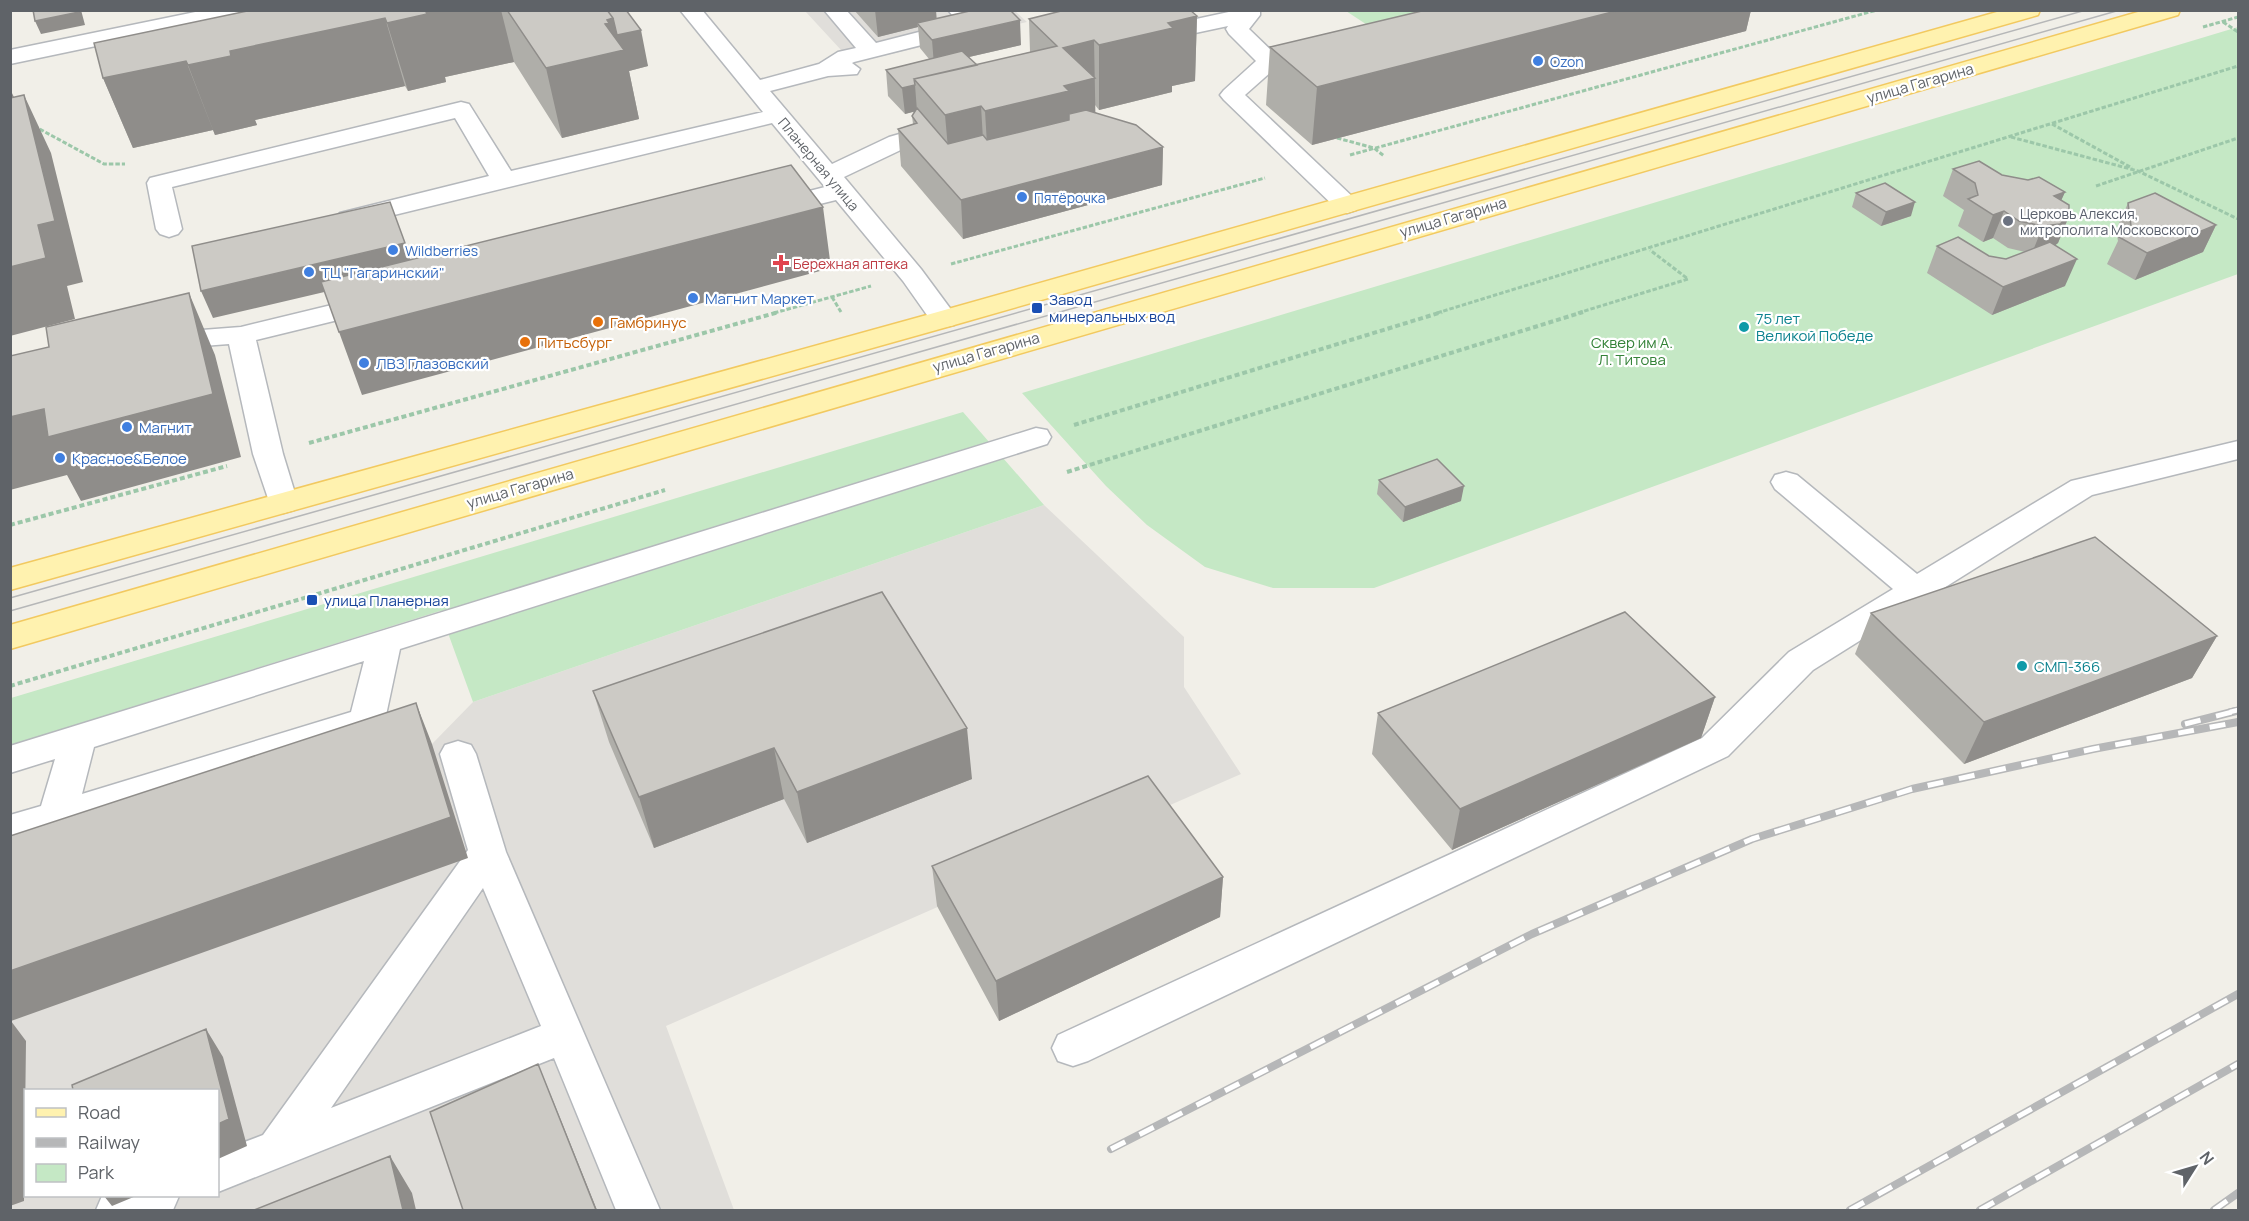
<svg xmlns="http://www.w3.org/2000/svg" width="2249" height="1221" font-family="Manrope,sans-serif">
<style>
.industrial{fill:#e0deda;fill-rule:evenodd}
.green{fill:#c5e8c5}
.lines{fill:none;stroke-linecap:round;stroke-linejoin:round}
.minor-casing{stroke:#b5b8bc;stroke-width:3}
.major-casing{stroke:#f2c960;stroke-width:3}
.path-far1{stroke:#9cc7a9;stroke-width:3;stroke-dasharray:4.5 2;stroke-linecap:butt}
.path{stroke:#9cc7a9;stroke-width:4;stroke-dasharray:5 3;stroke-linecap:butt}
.minor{fill:#fff;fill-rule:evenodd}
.major{fill:#fff2af;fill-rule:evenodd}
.tram{stroke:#b6b7b8;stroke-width:1.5}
.rail-far1-casing{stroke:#b6b7b8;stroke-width:7}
.rail-casing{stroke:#b6b7b8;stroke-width:8}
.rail-far1{stroke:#fff;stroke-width:4.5;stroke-dasharray:13;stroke-linecap:butt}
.rail{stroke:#fff;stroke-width:5;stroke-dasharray:16;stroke-linecap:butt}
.wall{fill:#afaea9}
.shaded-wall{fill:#8f8d8a}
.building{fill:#cccac5;stroke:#8f8d8a;stroke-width:1.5}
.shop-dot{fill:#3f7fe0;stroke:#fff;stroke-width:2}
.worship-dot{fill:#6b7280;stroke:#fff;stroke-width:2}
.health-dot{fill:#e0444e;stroke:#fff;stroke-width:2}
.transit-dot{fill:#1a4fb4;stroke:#fff;stroke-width:2}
.food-dot{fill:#e8710a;stroke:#fff;stroke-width:2}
.culture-dot{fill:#0f9aa8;stroke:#fff;stroke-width:2}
.labels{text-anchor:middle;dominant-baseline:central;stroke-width:4.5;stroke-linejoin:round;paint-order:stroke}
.far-shop-label{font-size:14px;fill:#366cbe;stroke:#fff;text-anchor:start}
.far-street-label{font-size:14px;fill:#5f6368;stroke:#fff}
.far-worship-label{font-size:14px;fill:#5b616d;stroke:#fff;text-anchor:start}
.far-health-label{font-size:14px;fill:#be3a42;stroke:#fff;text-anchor:start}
.street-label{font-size:15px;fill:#5f6368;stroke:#fff}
.shop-label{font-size:15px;fill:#366cbe;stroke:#fff;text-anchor:start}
.transit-label{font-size:15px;fill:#164399;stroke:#fff;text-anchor:start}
.culture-label{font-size:15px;fill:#0d838f;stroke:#fff;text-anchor:start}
.food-label{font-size:15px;fill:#c56008;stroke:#fff;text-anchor:start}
.park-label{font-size:15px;fill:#348238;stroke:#fff}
</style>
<rect width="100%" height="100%" fill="#f1efe8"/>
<path class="industrial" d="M805,11h210l12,11 -174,41z
M1044,505l140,132v50l57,87 -575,252 68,184h-723l-1,-324 422,-142 41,-42zM26,1090h192v106h-192z"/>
<path class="green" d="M1346,11h141l-103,25z
M2238,27v247l-864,314h-101l-68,-21 -58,-42 -41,-39 -84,-93z
M963,412l81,93 -571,197 -33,-91 -429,134v-47z"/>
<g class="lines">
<defs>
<path id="minor" d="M205,10h44l-2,5 -8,1 -229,48v-14z
M680,10h22l58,70 59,-16 19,-12 18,-4 -32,-38h22l30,33 82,-21 -10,-12h23l13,15 -3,5 -127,32 -2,1 8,6 -3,5 -29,2 -58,15 62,73 57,-27 52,-15 8,2 4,5 -4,5 -42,13 -63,30 77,92 37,50 -4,6 -10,2 -10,-2 -31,-44 -67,-81 -65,16 -9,-3 -4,-5 4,-5 63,-16 -53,-64 -423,103 -9,-3 -4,-5 4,-5 149,-37 -34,-58 -283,69 10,42 -4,5 -9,3 -9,-3 -4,-5 -9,-46 3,-5 311,-76 8,2 42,67 252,-59z
M1238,10h22v5l-11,14 28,27 27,9h15l3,5 -3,5 -15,4 -31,-9 -28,25 111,105 4,5 -4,5 -9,3 -9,-3 -114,-110 -4,-5 4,-5 32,-29 -27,-27 -3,-5 2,-3 -75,16 -8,-2 -3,-5 3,-5z
M377,294l10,2 4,6 -4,6 -131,32 27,114 15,49 -4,7 -11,3 -11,-3 -19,-56 -24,-110 -66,5 -10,-2 -4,-6 4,-6 10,-2 78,-6z
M1036,428l11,2 4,7 -4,7 -647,205 -15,71 -6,9 -369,115v-29l31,-9 14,-47 -45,14v-27zM364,661l-13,51 -269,82 12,-47z
M2238,441v18l-146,36 -279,175 -85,86 -640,305 -15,5 -15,-5 -6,-13 6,-13 644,-297 87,-86 104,-63 -118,-100 -4,-7 4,-7 11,-3 11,3 120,99 154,-93z
M458,741l13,4 5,9 30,98 154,358h-44l-62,-152 -336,134v-40l45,-17 205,-285 -28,-96 5,-9zM483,888l58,138 -210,82z
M102,1196h77l-6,14h-77z"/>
<path id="major" d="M2004,10h36l-2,5 -1084,310 -944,265v-22l924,-255z
M2145,10h35l-2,5 -2168,634v-24z"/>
</defs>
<use href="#minor" class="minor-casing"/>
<use href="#major" class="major-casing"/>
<path class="path-far1" d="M2223,22l15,10
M2203,27l35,-10
M2052,124l80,44
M34,126l70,38h21
M2011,137l127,34 100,48
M1337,138l37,10 10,8
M1350,155l527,-145
M2096,186l142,-48
M407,251l9,-2 4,11
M951,264l314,-86
M832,297l9,15
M774,313l97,-27
M1437,313l801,-247
M1578,313l110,-34 -38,-29"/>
<path class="path" d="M1074,425l368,-113
M309,443l470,-131
M1067,472l516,-160
M10,525l217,-59
M10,686l655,-196"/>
<use href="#minor" class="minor"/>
<use href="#major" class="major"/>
<path class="tram" d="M10,598l2076,-588
M10,611l2110,-601"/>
<defs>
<path id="rail-far1" d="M2230,712l8,-2"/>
<path id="rail" d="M2185,724l51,-13
M1111,1149l421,-215 220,-95 160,-50 181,-40 145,-27
M1850,1210l388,-216
M1980,1210l258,-146
M2214,1210l24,-17"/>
</defs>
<use href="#rail-far1" class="rail-far1-casing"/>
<use href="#rail" class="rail-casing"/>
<use href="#rail-far1" class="rail-far1"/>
<use href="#rail" class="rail"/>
</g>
<path class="wall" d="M252,10h374l22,56 -19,5 10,48 -77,19 -48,-76 -69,15 1,5 -38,9 -3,-5 -150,34 2,5 -42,10 -2,-5 -80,18 -30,-70z
M854,10h82v9l85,26 -52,12 8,8 53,-13 -1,-33 168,-3 -2,65 -23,5v6l-73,18 -4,-5v7l68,35 -1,38 -199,54 -62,-73 -3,-37 15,-5 -1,-8 3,-5 -10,3 -17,-18 -2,-26 43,-11 -9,-11 -2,-21 -40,10z
M1426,10h325l-5,21 -434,114 -46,-40 4,-58z
M1953,169l49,6 63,17 -4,8 8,16 -11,27 -3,2 10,41 -73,29 -65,-42 10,-27 69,13 19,-7 -17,-4 -15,-10 -10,4 -25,-16 6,-16 -21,-14z
M1856,193l55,23 -30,10 -29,-19z
M2128,203l88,22 -13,27 -68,28 -28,-16 11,-23 -2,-11z
M1379,480l82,21 -58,21 -26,-28z
M1871,613l346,23 -25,42 -228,86 -109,-110z
M593,691l379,88 -165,64 -23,-44 -130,49 -45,-106z
M1715,697l-14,41 -249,112 -80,-96 6,-41z
M932,866l291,11 -3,40 -221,104 -62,-115z"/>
<path class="shaded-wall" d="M79,10h2l4,15 -44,9 -6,-13z
M425,10h76l13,52 -69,15 1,5 -38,9 -21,-68z
M875,10h61l1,13h-20l1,4 -40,10z
M1620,10h131l-5,21 -434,114 5,-58z
M1197,16l-2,65 -23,5v6l-73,18v-65l69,-22z
M385,18l20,68 -150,34 2,5 -42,10 -27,-70 42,-14z
M613,18l28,12 7,36 -19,5 10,48 -77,19 -16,-70 59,-44 2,-4z
M10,20l2,25 -2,1z
M1020,20l1,25 -87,20 -2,-25z
M1094,40l2,105 -107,33 -4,-67 78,-63z
M186,61l27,69 -80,18 -30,-70z
M915,85l2,26 -12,3 -3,-26z
M10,89l21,43 -21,-30z
M24,95l27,58 32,129 -16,4 8,33 -65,17v-69l28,-42z
M981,106l4,67 -34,9 -6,-67z
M1163,147l-1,38 -199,54 -2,-39z
M2065,192l-12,27 1,-23z
M1915,202l-4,14 -30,10 5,-14z
M823,207l8,61 -469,127 -23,-63z
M2004,211l-11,27 -10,4 10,-27z
M2069,216l-11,27 -10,8 -16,2 11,-27z
M2216,225l-13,27 -68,28 12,-27z
M405,243l9,28 -201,47 -12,-27z
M2077,259l-12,27 -73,29 11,-28z
M189,293l26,62 26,102 -160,44 -14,-26 -57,15v-73z
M1464,486l-3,15 -58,21 2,-15z
M2217,636l-25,42 -228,86 20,-42z
M1715,697l-14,41 -249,112 8,-41z
M416,703l16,41 36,114 -457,163 15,20 -2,160 -14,5v-235z
M967,728l5,51 -165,64 -10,-51z
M774,748l10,51 -130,49 -15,-51z
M1223,877l-3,40 -221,104 -3,-40z
M206,1029l17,28 24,89 -29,13v-35z
M538,1064l16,39 43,107h-1z
M390,1156l22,37 4,17h-13z
M104,1196h32l-24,10z"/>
<path class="building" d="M33,10h46v2l-44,9z
M252,10h173l2,4 -40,9 -2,-5 -155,33 1,5 -43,9 -2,-4 -83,17 -9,-35z
M507,10h100l6,8 -6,2 2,3 -4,1 19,26 -78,18z
M607,10h19l15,20 -24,5 -4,-17z
M974,10h36l10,10 -88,20 -15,-17z
M1065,10h125l7,6 -29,7 5,5 -74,17 -5,-5 -31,8 32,30 -31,8 5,5 -84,20 -4,-5 -36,9 -31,-36 143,-33 -28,-27z
M1426,10h194l-303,77 -47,-40z
M962,51l15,14 -63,14 1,6 -13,3 -16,-18z
M24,95l31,126 -17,4 8,33 -36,9v-169z
M917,108l31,36 35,-9 4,5 82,-20v-6l17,-4 50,15 27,22 -202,53 -63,-71 19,-6 -5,-7z
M1979,161l23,14 26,5 11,-3 26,15 -11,4 15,9v11l-9,8 -17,2 -24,-5 -15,-10 -11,4 -25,-16 10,-4 -3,-12 -22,-14z
M791,165l32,42 -484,125 -18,-50z
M1885,183l30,19 -29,10 -30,-19z
M2155,193l61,32 -69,28 -28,-16 12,-11 -3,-23z
M390,202l15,41 -204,48 -9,-45z
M1958,237l31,19 17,3 44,-17 27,17 -74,28 -66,-41z
M189,293l24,101 -165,43 -4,-28 -34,8v-61l39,-9 -3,-20z
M1437,459l27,27 -59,21 -26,-27z
M2095,537l122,99 -233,86 -113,-109z
M882,592l85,136 -170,64 -23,-44 -135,49 -46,-106z
M1625,612l90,85 -255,112 -82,-96z
M416,703l35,114 -441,154v-135z
M1148,776l75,101 -227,104 -64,-115z
M206,1029l23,90 -11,5v-34h-145l-1,-5z
M538,1064l58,146h-133l-33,-98z
M390,1156l13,54h-149z"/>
<g class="shop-dot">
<circle cx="1538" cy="61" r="6"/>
<circle cx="1022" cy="197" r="6"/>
<circle cx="393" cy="250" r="6"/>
<circle cx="309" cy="272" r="6"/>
<circle cx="693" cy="298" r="6"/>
<circle cx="364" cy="363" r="6"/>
<circle cx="127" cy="427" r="6"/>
<circle cx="60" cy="458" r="6"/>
</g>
<circle class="worship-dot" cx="2008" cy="221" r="6"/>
<path class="health-dot" d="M778 254h6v6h6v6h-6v6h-6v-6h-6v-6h6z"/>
<g class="transit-dot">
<rect x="1031" y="302" width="12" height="12" rx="3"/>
<rect x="306" y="594" width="12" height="12" rx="3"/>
</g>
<g class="food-dot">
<circle cx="598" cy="322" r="6"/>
<circle cx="525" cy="342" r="6"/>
</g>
<g class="culture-dot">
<circle cx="1744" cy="327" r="6"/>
<circle cx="2022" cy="666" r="6"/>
</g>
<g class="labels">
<g class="far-shop-label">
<text x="1550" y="61">Ozon</text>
<text x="1034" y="197">Пятёрочка</text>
<text x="405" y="250">Wildberries</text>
</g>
<g class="far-street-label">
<text transform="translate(819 164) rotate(50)">Планерная улица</text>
</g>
<g class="far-worship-label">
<text x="2020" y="213">Церковь Алексия,<tspan x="2020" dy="16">митрополита Московского</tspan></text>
</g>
<g class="far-health-label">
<text x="793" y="263">Бережная аптека</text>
</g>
<g class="street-label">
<text transform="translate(1920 83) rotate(-16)">улица Гагарина</text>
<text transform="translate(1453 217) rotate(-16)">улица Гагарина</text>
<text transform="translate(986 352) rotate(-16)">улица Гагарина</text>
<text transform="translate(520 488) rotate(-16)">улица Гагарина</text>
</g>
<g class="shop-label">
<text x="321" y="272">ТЦ "Гагаринский"</text>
<text x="705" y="298">Магнит Маркет</text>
<text x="376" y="363">ЛВЗ Глазовский</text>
<text x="139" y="427">Магнит</text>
<text x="72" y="458">Красное&amp;Белое</text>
</g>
<g class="transit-label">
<text x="1049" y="299">Завод<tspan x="1049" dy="17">минеральных вод</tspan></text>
<text x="324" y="600">улица Планерная</text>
</g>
<g class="culture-label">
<text x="1756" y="318">75 лет<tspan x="1756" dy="17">Великой Победе</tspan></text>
<text x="2034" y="666">СМП-366</text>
</g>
<g class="food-label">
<text x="610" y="322">Гамбринус</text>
<text x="537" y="342">Питьсбург</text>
</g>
<g class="park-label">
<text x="1632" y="342">Сквер им А.<tspan x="1632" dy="17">Л. Титова</tspan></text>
</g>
</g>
<rect width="2249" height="1221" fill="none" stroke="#5f6368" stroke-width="24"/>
<rect x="24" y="1089" width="195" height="108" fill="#ffffff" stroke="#bfc1c3" stroke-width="1.5"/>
<rect x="36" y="1108" width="30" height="9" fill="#fff2af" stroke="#bfc1c3" stroke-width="1.5"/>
<text x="78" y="1119" font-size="18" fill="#5f6368">Road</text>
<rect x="36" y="1138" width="30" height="9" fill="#b6b7b8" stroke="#bfc1c3" stroke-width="1.5"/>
<text x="78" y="1149" font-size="18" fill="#5f6368">Railway</text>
<rect x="36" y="1164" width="30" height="18" fill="#c5e8c5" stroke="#bfc1c3" stroke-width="1.5"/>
<text x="78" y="1179" font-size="18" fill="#5f6368">Park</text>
<g transform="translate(2195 1167) rotate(53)" stroke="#ffffff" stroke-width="4.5" paint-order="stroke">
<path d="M0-4.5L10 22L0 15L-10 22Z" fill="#5f6368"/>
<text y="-9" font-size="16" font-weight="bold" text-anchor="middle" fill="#5f6368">N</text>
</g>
</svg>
